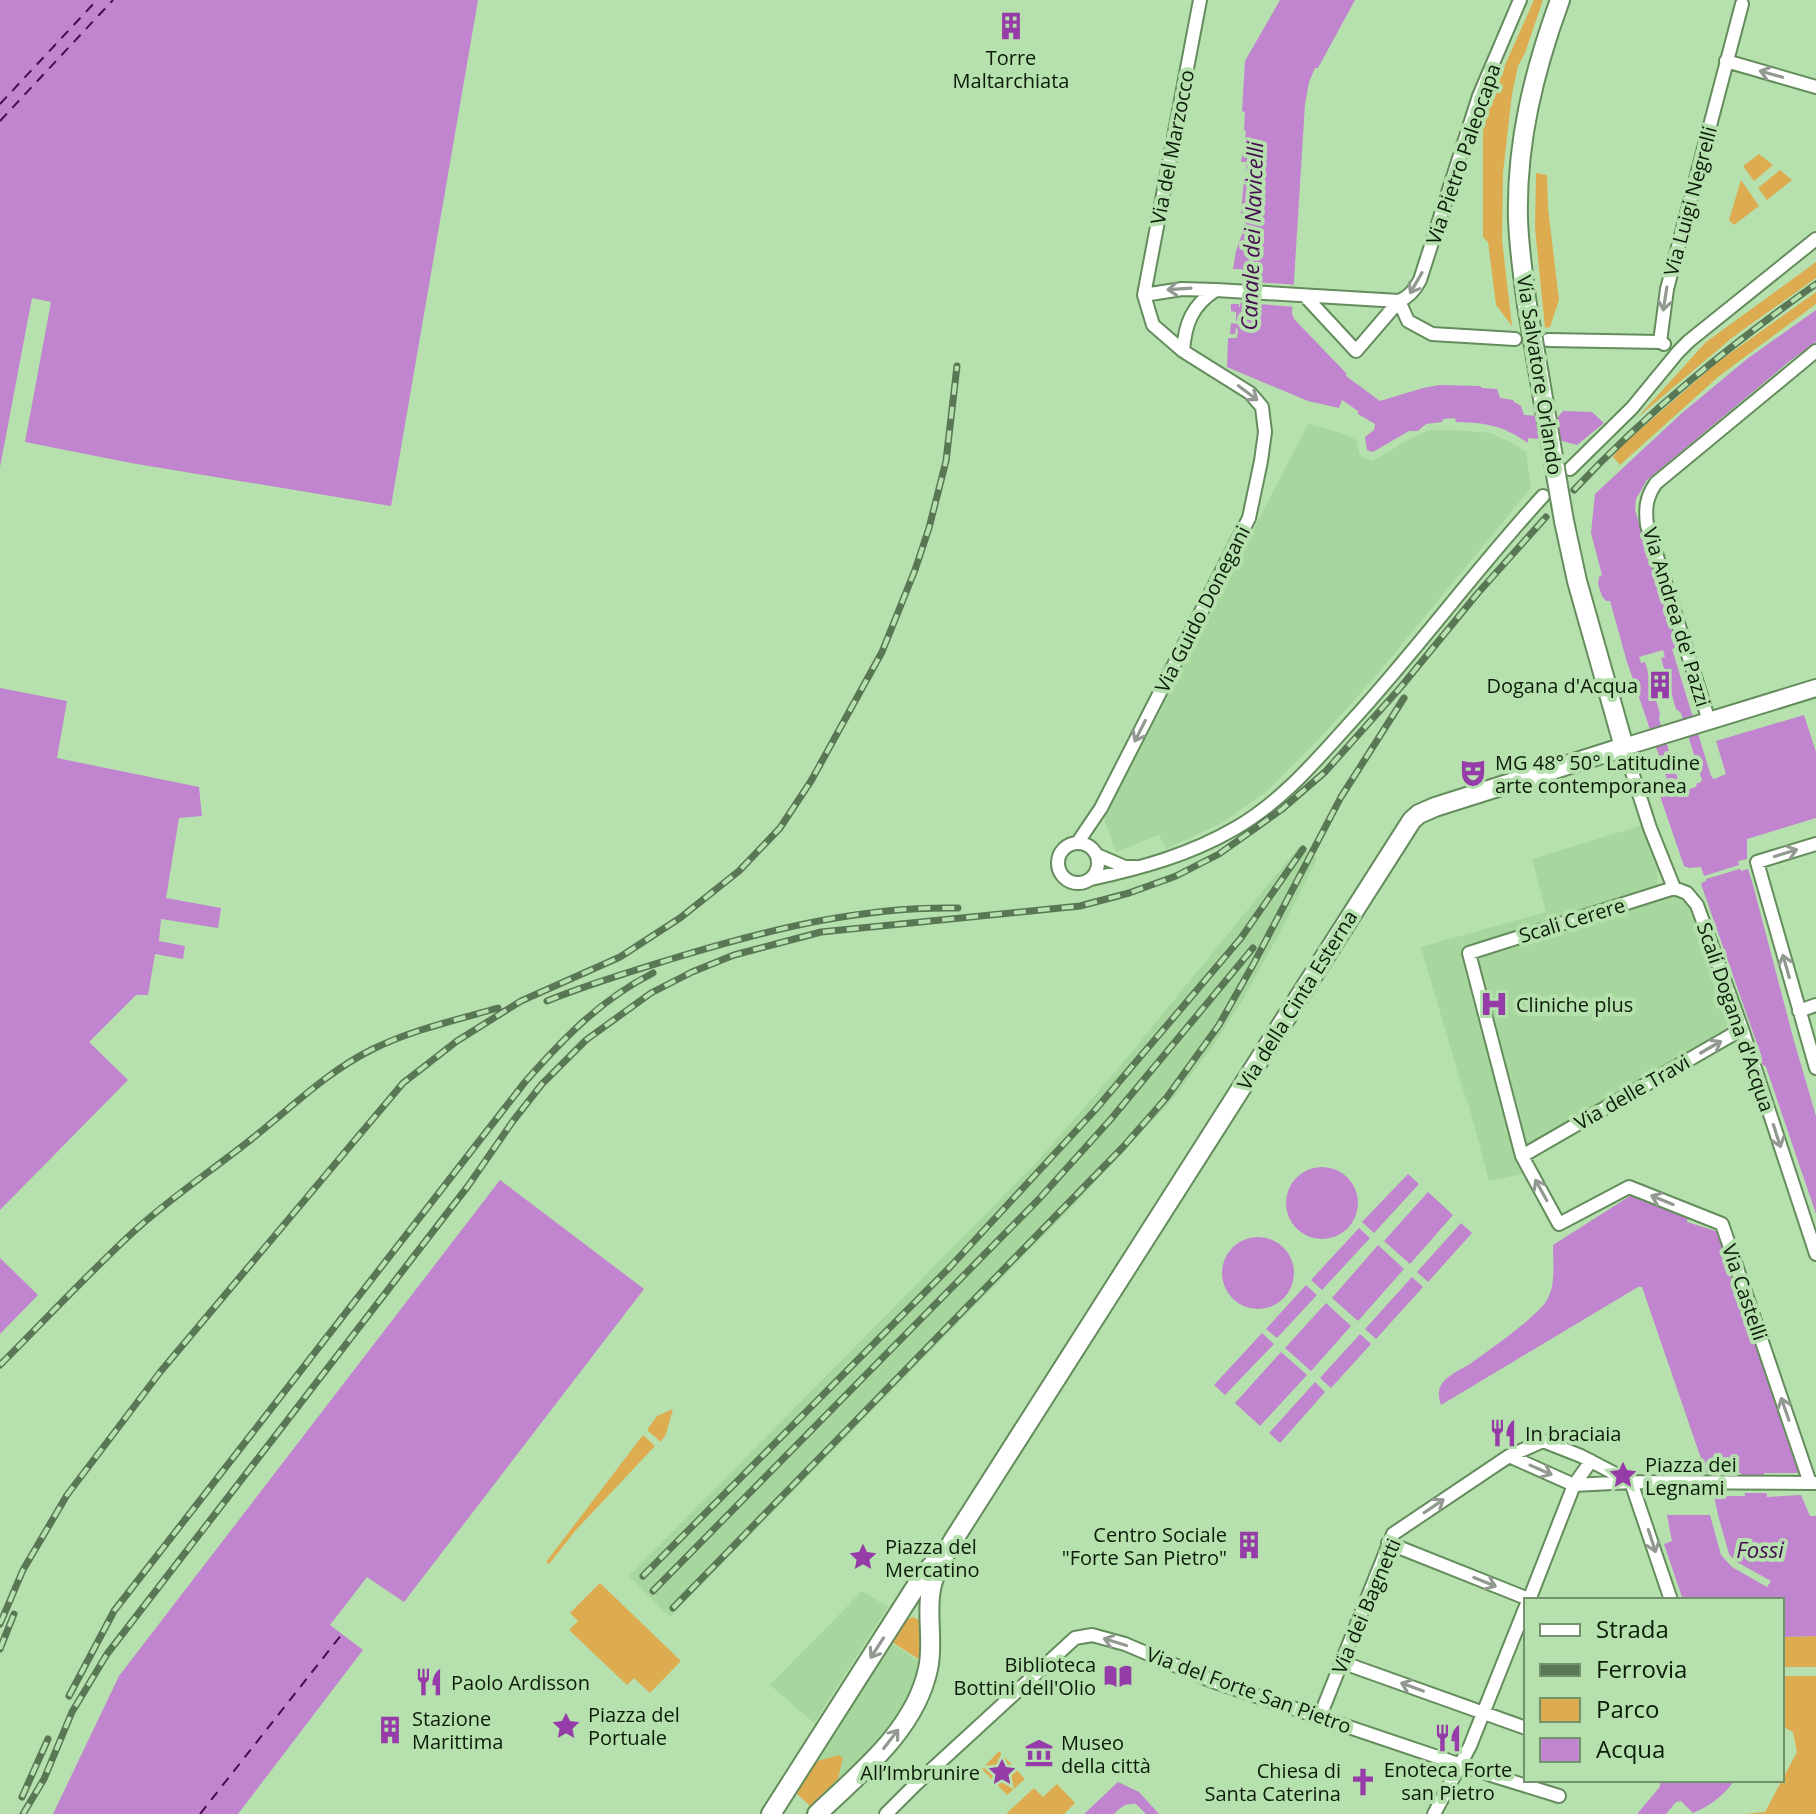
<svg xmlns="http://www.w3.org/2000/svg" width="1816" height="1814" font-family="'Open Sans',sans-serif">
<style>
.built{fill:#a7d79e}
.green{fill:#ddac51}
.water{fill:#c184ce;fill-rule:evenodd}
.pier{fill:#b6e1ae}
.lines{fill:none;stroke-linecap:round;stroke-linejoin:round}
.ferry{stroke:#450c50;stroke-width:2;stroke-dasharray:10 8;stroke-linecap:butt}
.minor-casing{stroke:#648c5c;stroke-width:16}
.tertiary-casing{stroke:#648c5c;stroke-width:20}
.secondary-casing{stroke:#648c5c;stroke-width:22}
.minor{stroke:#fff;stroke-width:12}
.tertiary{stroke:#fff;stroke-width:16}
.secondary{stroke:#fff;stroke-width:18}
.rail-casing{stroke:#5a7755;stroke-width:7}
.rail{stroke:#b6e1ae;stroke-width:4;stroke-dasharray:12;stroke-linecap:butt}
.secondary-bridge-casing{stroke:#648c5c;stroke-width:22;stroke-linecap:butt}
.secondary-bridge{stroke:#fff;stroke-width:18}
.oneway{stroke:#929990}
.labels{text-anchor:middle;dominant-baseline:central;stroke-width:8;stroke-linejoin:round;paint-order:stroke}
.poi-label{font-size:20px;fill:#0c1c09;stroke:#b6e1ae;text-anchor:start}
.street-label{font-size:20px;fill:#0c1c09;stroke:#b6e1ae}
.water-label{font-size:22px;font-style:italic;fill:#450c50;stroke:#b6e1ae}
</style>
<rect width="100%" height="100%" fill="#b6e1ae"/>
<path class="built" d="M1308,424l31,8 17,8 4,16 13,5 40,-24 16,-7h29l33,3 25,12 10,7 5,36 -156,189 -53,59 -55,55 -45,32 -56,26 -7,-14 -43,17 -12,-33z
M1643,825l15,44 -1,19 30,13 48,133 -210,117 -34,-92 31,115 -33,7 -20,-75 -7,-19 -41,-140 125,-35 -14,-53z
M1299,847l18,11 -36,72 -39,71 -29,45 -41,54 -103,110 -399,407 -41,-41 408,-414 79,-91z
M862,1591l26,16 -74,116 -44,-38z
M889,1642l32,20 -7,25 -23,43 -55,53 -25,-18z"/>
<path class="green" d="M1534,0h9l-18,53 -7,13 -6,28 -9,79 -1,67 10,86 -16,-21 -8,-63 -5,-5v-117l17,-44z
M1759,154l14,11 -19,16 -11,-15z
M1780,170l12,10 -25,20 -9,-12z
M1536,173l11,2 1,33 11,92 -9,27 -5,1 -10,-100z
M1741,180l18,26 -25,19 -5,-5z
M1816,262v16l-83,59 -96,81 69,-76z
M1816,292v12l-98,73 -98,88 -7,-8 8,-11 97,-84z
M673,1409l-7,25 -5,8 -14,-12 10,-14z
M643,1435l12,11 -79,84 -27,34 -3,-2z
M600,1583l81,78 -31,32 -16,-15 -7,7 -58,-55 9,-9 -8,-8z
M913,1617l6,3 1,4v36l-28,-18 12,-21z
M1816,1636v31h-34v-30z
M1782,1676h34v138h-72l21,-2 32,-60 -4,-20 -11,-6z
M999,1751l26,28 -18,16 -25,-26z
M839,1755l4,3 -5,21 -28,27 -13,-12 1,-5 19,-28z
M1057,1784l18,19 -11,11h-58l28,-26 9,9z"/>
<path class="water" d="M0,0h478l-87,506 -260,-43 -106,-21 26,-140 -19,-4 -32,169z
M1280,0h75l-37,68h-3l-6,14 -4,22 -13,209 2,6 52,54v3l34,25 43,-13 17,-3 40,1 2,2 15,1 3,9 13,2 1,2 7,4 3,9 34,2 5,-6 29,1 12,11 -27,22 -15,-4 -34,-3v5c-26,-18 -41,-20 -72,-21l-1,-4 -12,1 -1,3 -16,2 -8,7h-9l-36,21 -6,-2 -2,-13 9,-7 1,-6 -17,-10v-3l-16,-11 -3,8 -31,-7 -81,-34 1,-29h9l1,-9 -2,-1 -1,6h-5l1,-11 7,1 3,-5 -2,-2 -3,5v-10l-5,-1v-7h8v3h1l3,-28 -2,-10h-8l3,-18 10,-28 -5,-10 3,-34 6,-1 1,-5 -5,-2 1,-9h-6l5,-30 -2,-2 1,-18 -3,-1 3,-50z
M1816,310v32l-25,18 -144,120 -11,19 -1,11 42,137 -5,2 39,127 3,3 12,-5 -10,-33 88,-26 12,37v66l-69,21v20l-9,2 3,10 7,-2 5,16 41,156 22,75v98l-50,-147 -4,-3 -1,-9 -60,-171 4,-4 -4,-13 -12,1 -5,-2 -24,-70 10,-4v-4l-43,-126 -17,-61h-4l-4,-5 -4,-12 1,-7 3,-2 -11,-42 4,-39 87,-81 65,-54zM1663,650l2,7 -4,1 15,51 5,4 21,67 -2,3h-3l-1,4 -7,2 -3,-3 -4,2 -2,-2 -21,-67 1,-5 -15,-52 -4,1 -2,-6z
M0,688l67,13 -10,57 142,29 3,29 -23,2 -13,80 55,10 -3,20 -57,-9 -2,22 26,5 -2,13 -28,-5 -7,41h-12l-47,47 39,38 -128,130z
M1286 1203a36 36 0 1 1 72 0a36 36 0 1 1-72 0Z
M1408,1174l11,10 -45,49 -12,-11z
M500,1180l144,109 -240,313 -37,-25 -37,48 33,25 -125,164h-185l66,-138z
M1428,1192l25,23 -43,49 -26,-23z
M1633,1194l55,22 -1,6 32,10 80,241h-35l3,24 34,-2 9,21h6v120l-34,1v-37h-99l-19,-56 8,-3 -5,-26h51l-4,-19h31l-4,-23h-35l-64,-186h-4l-197,118c-2,-5 -3,-13 -1,-18 5,-11 20,-17 30,-23 18,-13 66,-46 77,-64 9,-16 6,-37 6,-55z
M1461,1223l11,10 -44,49 -11,-10z
M1359,1228l11,10 -48,52 -11,-10z
M1222 1273a36 36 0 1 1 72 0a36 36 0 1 1-72 0Z
M1378,1245l26,24 -46,52 -26,-23z
M0,1258l38,37 -38,39z
M1412,1277l11,10 -47,52 -11,-10z
M1306,1285l11,10 -40,43 -11,-9z
M1326,1303l25,23 -40,45 -26,-23z
M1262,1333l12,11 -49,51 -11,-10z
M1360,1334l11,10 -40,44 -11,-10z
M1281,1352l26,23 -47,51 -25,-23z
M1315,1382l10,10 -45,51 -11,-10z
M1662,1780h73c-11,15 -25,26 -42,33l-12,-12 -5,1 -10,12h-29l22,-26z
M1118,1782l21,10 20,22h-13l-10,-10c-10,-1 -15,3 -22,10h-30z"/>
<path class="pier" d="M1239,281l59,4 -2,22 -62,-5v-2h3z
M1750,859l-1,3 -6,2 1,2h4l3,1 -7,2 -1,-1 -37,11v2l-9,3 3,-5 -1,-5 4,-1 1,3 38,-12v-3z
M1703,1475h99v1l-34,1 2,16h-58l28,-1 -2,-15h-34z
M1710,1515h8l11,39 6,7 36,20 -4,6 -35,-20 -11,-12z"/>
<g class="lines">
<path class="ferry" d="M0,104l97,-104
M0,121l113,-121
M200,1814l142,-180"/>
<defs>
<path id="minor" d="M1726,61l90,26
M1144,295l38,-6 34,1
M1305,296l51,55 43,-50c10,-4 16,-11 21,-21l59,-184 41,-96
M1399,301l9,20 24,13 83,5
M1548,340l112,2 4,2
M1660,342l7,-53 75,-285
M1183,351c2,-27 9,-46 33,-61l183,11
M1570,469l62,-61 46,-56 11,-11 127,-102
M1709,721l-62,-196c-2,-16 -1,-28 9,-42l160,-132
M1624,747l26,81 24,60 13,5 10,12 45,124 74,225
M1078,842l23,-34 148,-290 12,-57 4,-29 -3,-25 -12,-14 -67,-42 -30,-26 -9,-30 56,-295
M1058 863a20 20 0 1 1 40 0a20 20 0 1 1-40 0Z
M1816,844l-59,18 59,206
M1097,855l28,12h10
M1091,879c50,-11 98,-24 143,-50 46,-26 81,-67 116,-106 67,-73 126,-154 193,-227
M1674,888l-205,65 53,203 37,68 70,-37 93,37 88,259
M1799,1011l17,-6
M1522,1156l220,-127
M1509,1456l65,29 57,-3 185,1
M1631,1482l40,118
M1388,1543l143,57
M1529,1600l45,-115 17,-24
M1341,1662l185,66
M1320,1716l73,-182 116,-78 34,-15 38,15 50,26
M886,1814l30,-30 159,-146 17,-3 33,9 87,37 279,94 68,21
M1434,1814l36,-68 56,-140"/>
<path id="tertiary" d="M1624,747l192,-59"/>
<path id="secondary" d="M1527,305c-4,-29 -8,-57 -9,-86 -2,-76 16,-148 42,-219
M771,1814l151,-237 12,-14
M817,1814c43,-41 98,-84 111,-145 6,-26 -2,-53 3,-80 3,-17 14,-34 23,-50l458,-719 7,-6 16,-7 189,-60 -47,-166 -13,-60"/>
</defs>
<use href="#minor" class="minor-casing"/>
<use href="#tertiary" class="tertiary-casing"/>
<use href="#secondary" class="secondary-casing"/>
<use href="#minor" class="minor"/>
<use href="#tertiary" class="tertiary"/>
<use href="#secondary" class="secondary"/>
<defs>
<path id="rail" d="M1574,490c74,-79 155,-144 242,-206
M547,1001c44,-18 89,-31 134,-45 90,-27 183,-50 277,-48
M0,1365c43,-43 85,-88 130,-130 38,-36 83,-65 124,-98 38,-30 73,-65 117,-87 40,-20 85,-30 127,-42
M643,1576l308,-310 145,-157 145,-171 62,-89
M653,1591l386,-392 72,-80 142,-171
M673,1608l450,-461 44,-50 52,-72 35,-62 87,-166 63,-99
M0,1624l23,-54 44,-75 94,-124 242,-288 54,-42 64,-40 99,-44 60,-39 59,-47 41,-43 31,-47 71,-129 33,-82 14,-42 17,-67 11,-95
M0,1649l14,-35
M69,1696l45,-85 411,-529c39,-44 75,-82 128,-109
M22,1797l26,-58
M23,1814l21,-35 28,-67 35,-58 361,-468 45,-65 29,-37 44,-44 65,-47 41,-21 42,-17 87,-23 259,-26 49,-13 47,-17 43,-22 62,-44 44,-38 75,-84 78,-95 68,-76"/>
</defs>
<use href="#rail" class="rail-casing"/>
<use href="#rail" class="rail"/>
<defs>
<path id="secondary-bridge" d="M1527,305l37,216"/>
</defs>
<use href="#secondary-bridge" class="secondary-bridge-casing"/>
<use href="#secondary-bridge" class="secondary-bridge"/>
</g>
<defs><path id="oneway-shaft" d="M-6 0H5M1.5-3L5.5 0L1.5 3" fill="none" stroke-width="1.6" stroke-linecap="round" stroke-linejoin="round" transform="scale(2)"/></defs>
<g class="oneway">
<use href="#oneway-shaft" transform="translate(1771 74) rotate(-164)"/>
<use href="#oneway-shaft" transform="translate(1416 283) rotate(120)"/>
<use href="#oneway-shaft" transform="translate(1179 289) rotate(176)"/>
<use href="#oneway-shaft" transform="translate(1665 299) rotate(99)"/>
<use href="#oneway-shaft" transform="translate(1248 393) rotate(37)"/>
<use href="#oneway-shaft" transform="translate(1140 731) rotate(117)"/>
<use href="#oneway-shaft" transform="translate(1786 853) rotate(-17)"/>
<use href="#oneway-shaft" transform="translate(1786 966) rotate(-106)"/>
<use href="#oneway-shaft" transform="translate(1711 1047) rotate(-30)"/>
<use href="#oneway-shaft" transform="translate(1777 1136) rotate(72)"/>
<use href="#oneway-shaft" transform="translate(1541 1190) rotate(-119)"/>
<use href="#oneway-shaft" transform="translate(1662 1200) rotate(-158)"/>
<use href="#oneway-shaft" transform="translate(1785 1409) rotate(-109)"/>
<use href="#oneway-shaft" transform="translate(1541 1470) rotate(24)"/>
<use href="#oneway-shaft" transform="translate(1434 1506) rotate(-34)"/>
<use href="#oneway-shaft" transform="translate(1652 1541) rotate(72)"/>
<use href="#oneway-shaft" transform="translate(1485 1582) rotate(22)"/>
<use href="#oneway-shaft" transform="translate(1115 1642) rotate(-163)"/>
<use href="#oneway-shaft" transform="translate(877 1648) rotate(123)"/>
<use href="#oneway-shaft" transform="translate(1412 1687) rotate(-160)"/>
<use href="#oneway-shaft" transform="translate(891 1739) rotate(-52)"/>
</g>
<defs>
<symbol id="building-bare" viewBox="-9 -9 18 18"><path d="M-4-6H4V6H1V3H-1V6H-4ZM-2.5-4.3h1.7v1.8h-1.7ZM.8-4.3h1.7v1.8H.8ZM-2.5-1h1.7V.8h-1.7ZM.8-1h1.7V.8H.8Z" fill="#963ca8" stroke="#b6e1ae" stroke-width="2.5" paint-order="stroke"/></symbol>
<symbol id="theatre-bare" viewBox="-9 -9 18 18"><path d="M-5-5.5Q0-4 5-5.5V0Q5 5 0 6Q-5 5-5 0ZM-3.3-2.5H-1v1.5H-3.3ZM1-2.5H3.3v1.5H1ZM-2.8 1Q0 5.5 2.8 1Z" fill="#963ca8" stroke="#b6e1ae" stroke-width="2.5" paint-order="stroke"/></symbol>
<symbol id="hospital-bare" viewBox="-9 -9 18 18"><path d="M-5-5h3v3.5h4V-5h3V5h-3V1.5h-4V5h-3Z" fill="#963ca8" stroke="#b6e1ae" stroke-width="2.5" paint-order="stroke"/></symbol>
<symbol id="restaurant-bare" viewBox="-9 -9 18 18"><path d="M-5-6h1v4h1v-4h1v4h1v-4h1v5L-1.5 .5V6h-2V.5L-5-1ZM5-6V6H3V1.5H1.5Q1.5-4 5-6Z" fill="#963ca8" stroke="#b6e1ae" stroke-width="2.5" paint-order="stroke"/></symbol>
<symbol id="sight-bare" viewBox="-9 -9 18 18"><path d="M0-6L1.8-2.2L6-1.7L2.9 1.2L3.7 5.4L0 3.3L-3.7 5.4L-2.9 1.2L-6-1.7L-1.8-2.2Z" fill="#963ca8" stroke="#b6e1ae" stroke-width="2.5" paint-order="stroke"/></symbol>
<symbol id="library-bare" viewBox="-9 -9 18 18"><path d="M-6-4Q-3-5.5-.7-3.5V5Q-3 3-6 4ZM6-4Q3-5.5 .7-3.5V5Q3 3 6 4Z" fill="#963ca8" stroke="#b6e1ae" stroke-width="2.5" paint-order="stroke"/></symbol>
<symbol id="museum-bare" viewBox="-9 -9 18 18"><path d="M0-6L6-3V-2H-6V-3ZM-5-1h2V3h-2ZM-1-1h2V3h-2ZM3-1h2V3H3ZM-6 4H6V6H-6Z" fill="#963ca8" stroke="#b6e1ae" stroke-width="2.5" paint-order="stroke"/></symbol>
<symbol id="church-bare" viewBox="-9 -9 18 18"><path d="M-1.2-6h2.4v3.5h3.3v2.4h-3.3V6h-2.4V-.1h-3.3v-2.4h3.3Z" fill="#963ca8" stroke="#b6e1ae" stroke-width="2.5" paint-order="stroke"/></symbol>
</defs>
<g fill-rule="evenodd">
<use href="#building-bare" x="991" y="6" width="40" height="40"/>
<use href="#building-bare" x="1640" y="665" width="40" height="40"/>
<use href="#theatre-bare" x="1453" y="753" width="40" height="40"/>
<use href="#hospital-bare" x="1474" y="984" width="40" height="40"/>
<use href="#restaurant-bare" x="1483" y="1413" width="40" height="40"/>
<use href="#sight-bare" x="1603" y="1455" width="40" height="40"/>
<use href="#building-bare" x="1229" y="1525" width="40" height="40"/>
<use href="#sight-bare" x="843" y="1537" width="40" height="40"/>
<use href="#library-bare" x="1098" y="1656" width="40" height="40"/>
<use href="#restaurant-bare" x="409" y="1662" width="40" height="40"/>
<use href="#sight-bare" x="546" y="1706" width="40" height="40"/>
<use href="#building-bare" x="370" y="1710" width="40" height="40"/>
<use href="#restaurant-bare" x="1428" y="1718" width="40" height="40"/>
<use href="#museum-bare" x="1019" y="1733" width="40" height="40"/>
<use href="#sight-bare" x="982" y="1752" width="40" height="40"/>
<use href="#church-bare" x="1343" y="1762" width="40" height="40"/>
</g>
<g class="labels">
<g class="poi-label">
<text x="1011" y="57" text-anchor="middle">Torre<tspan x="1011" dy="23">Maltarchiata</tspan></text>
<text x="1638" y="685" text-anchor="end">Dogana d'Acqua</text>
<text x="1495" y="762">MG 48° 50° Latitudine<tspan x="1495" dy="23">arte contemporanea</tspan></text>
<text x="1516" y="1004">Cliniche plus</text>
<text x="1525" y="1433">In braciaia</text>
<text x="1645" y="1464">Piazza dei<tspan x="1645" dy="23">Legnami</tspan></text>
<text x="1227" y="1534" text-anchor="end">Centro Sociale<tspan x="1227" dy="23">"Forte San Pietro"</tspan></text>
<text x="885" y="1546">Piazza del<tspan x="885" dy="23">Mercatino</tspan></text>
<text x="1096" y="1664" text-anchor="end">Biblioteca<tspan x="1096" dy="23">Bottini dell'Olio</tspan></text>
<text x="451" y="1682">Paolo Ardisson</text>
<text x="588" y="1714">Piazza del<tspan x="588" dy="23">Portuale</tspan></text>
<text x="412" y="1718">Stazione<tspan x="412" dy="23">Marittima</tspan></text>
<text x="1061" y="1742">Museo<tspan x="1061" dy="23">della città</tspan></text>
<text x="1448" y="1769" text-anchor="middle">Enoteca Forte<tspan x="1448" dy="23">san Pietro</tspan></text>
<text x="1341" y="1770" text-anchor="end">Chiesa di<tspan x="1341" dy="23">Santa Caterina</tspan></text>
<text x="980" y="1772" text-anchor="end">All’Imbrunire</text>
</g>
<g class="street-label">
<text transform="translate(1172 147) rotate(-79)">Via del Marzocco</text>
<text transform="translate(1463 154) rotate(-71)">Via Pietro Paleocapa</text>
<text transform="translate(1690 201) rotate(-75)">Via Luigi Negrelli</text>
<text transform="translate(1540 375) rotate(81)">Via Salvatore Orlando</text>
<text transform="translate(1202 609) rotate(-63)">Via Guido Donegani</text>
<text transform="translate(1677 617) rotate(73)">Via Andrea de' Pazzi</text>
<text transform="translate(1572 920) rotate(-17)">Scali Cerere</text>
<text transform="translate(1297 1000) rotate(-58)">Via della Cinta Esterna</text>
<text transform="translate(1736 1017) rotate(71)">Scali Dogana d'Acqua</text>
<text transform="translate(1632 1092) rotate(-30)">Via delle Travi</text>
<text transform="translate(1745 1292) rotate(71)">Via Castelli</text>
<text transform="translate(1366 1606) rotate(-67)">Via dei Bagnetti</text>
<text transform="translate(1249 1690) rotate(20)">Via del Forte San Pietro</text>
</g>
<g class="water-label">
<text transform="translate(1251 236) rotate(-88)">Canale dei Navicelli</text>
<text x="1760" y="1549">Fossi</text>
</g>
</g>
<rect x="1524" y="1598" width="260" height="184" fill="#b6e1ae" stroke="#72926c" stroke-width="2"/>
<rect x="1540" y="1624" width="40" height="12" fill="#ffffff" stroke="#72926c" stroke-width="2"/>
<text x="1596" y="1638" font-size="24" fill="#0c1c09">Strada</text>
<rect x="1540" y="1664" width="40" height="12" fill="#5a7755" stroke="#72926c" stroke-width="2"/>
<text x="1596" y="1678" font-size="24" fill="#0c1c09">Ferrovia</text>
<rect x="1540" y="1698" width="40" height="24" fill="#ddac51" stroke="#72926c" stroke-width="2"/>
<text x="1596" y="1718" font-size="24" fill="#0c1c09">Parco</text>
<rect x="1540" y="1738" width="40" height="24" fill="#c184ce" stroke="#72926c" stroke-width="2"/>
<text x="1596" y="1758" font-size="24" fill="#0c1c09">Acqua</text>
</svg>
